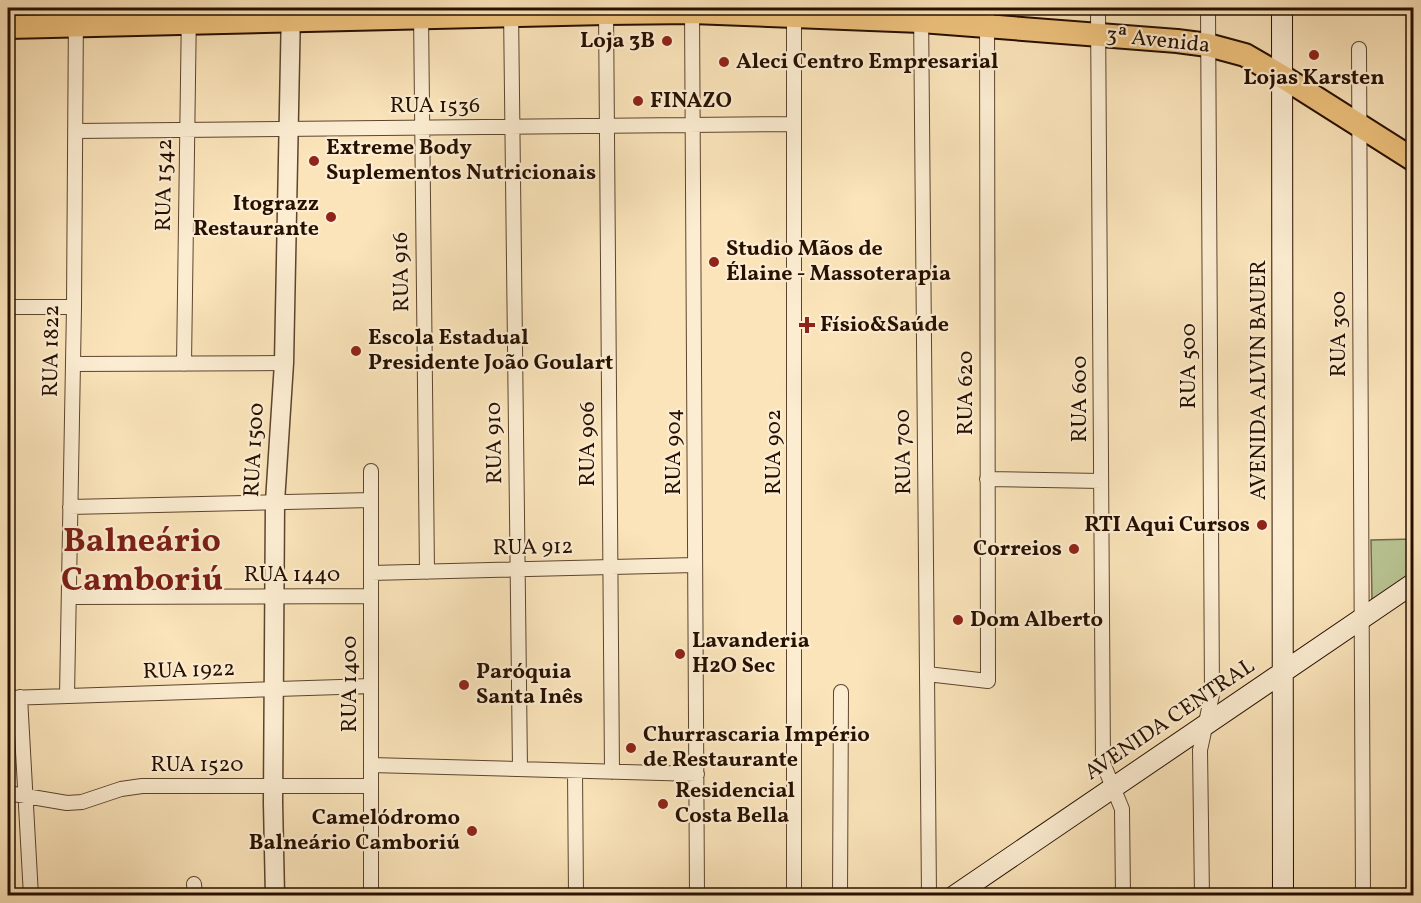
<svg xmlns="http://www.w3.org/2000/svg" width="1421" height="903" font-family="Vollkorn,serif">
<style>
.green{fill:#bac594;stroke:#706a4a;stroke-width:1.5}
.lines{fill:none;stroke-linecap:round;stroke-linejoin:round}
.minor-casing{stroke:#5c452e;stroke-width:16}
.tertiary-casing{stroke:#5c452e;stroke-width:21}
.secondary-casing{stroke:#271000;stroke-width:22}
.primary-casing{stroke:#271000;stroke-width:26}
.minor{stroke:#fcedd2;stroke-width:14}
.tertiary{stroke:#fcedd2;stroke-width:18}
.secondary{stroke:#fcedd2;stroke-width:20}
.primary{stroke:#eec27d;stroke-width:22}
.poi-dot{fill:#8f2418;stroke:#fcedd2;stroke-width:2}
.labels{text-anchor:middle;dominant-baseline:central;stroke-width:4.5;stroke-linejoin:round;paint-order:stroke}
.poi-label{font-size:22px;font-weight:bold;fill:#271000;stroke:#fcedd2;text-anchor:start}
.street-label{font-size:22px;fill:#271000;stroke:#fcedd2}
.town-label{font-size:34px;font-weight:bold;fill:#7a1f14;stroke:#fcedd2}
</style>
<rect width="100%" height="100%" fill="#fbe4ba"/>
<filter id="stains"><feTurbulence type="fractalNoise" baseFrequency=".00333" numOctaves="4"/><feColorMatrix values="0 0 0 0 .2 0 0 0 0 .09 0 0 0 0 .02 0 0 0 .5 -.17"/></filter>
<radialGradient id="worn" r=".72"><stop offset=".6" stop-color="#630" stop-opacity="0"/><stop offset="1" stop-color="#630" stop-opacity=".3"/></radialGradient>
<path class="green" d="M1414,539l-1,35 -41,27 -1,-61z"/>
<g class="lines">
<defs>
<path id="minor" d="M606,8l6,764
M692,8l5,888
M921,8l8,888
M1098,8l5,755 19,46 1,87
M511,9l9,760
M421,13l6,559
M1359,49l4,847
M75,131l719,-7
M8,307h66
M73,364l211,-1
M184,364l5,-356
M371,471v425
M987,479l114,2
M70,507l301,-7
M371,573l324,-8
M70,597l301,-1
M927,674l61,7 -1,-673
M67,696l7,-389 2,-299
M20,697l11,199
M8,698l363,-12
M371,765l326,9
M575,771l1,125
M8,793l59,10 15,-1 39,-13 21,-3h229
M194,884l1,12
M794,896v-886
M840,896l1,-204
M1202,896l-2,-146 12,-55 -4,-687"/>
<path id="tertiary" d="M275,896l-2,-93 2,-301 9,-139 7,-355"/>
<path id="secondary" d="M1282,8l1,888
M954,896l460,-313"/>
<path id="primary" d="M8,27l598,-14 86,-1 229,9 256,20 31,4 37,10 38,22 131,83"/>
</defs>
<use href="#minor" class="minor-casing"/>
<use href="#tertiary" class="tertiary-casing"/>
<use href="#secondary" class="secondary-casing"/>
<use href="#primary" class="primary-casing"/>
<use href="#minor" class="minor"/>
<use href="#tertiary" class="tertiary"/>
<use href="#secondary" class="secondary"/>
<use href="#primary" class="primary"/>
</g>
<g class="poi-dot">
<circle cx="667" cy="41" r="6"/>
<circle cx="1314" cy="55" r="6"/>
<circle cx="724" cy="62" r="6"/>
<circle cx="638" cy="101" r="6"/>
<circle cx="314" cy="161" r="6"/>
<circle cx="331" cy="217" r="6"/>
<circle cx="714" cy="262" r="6"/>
<path d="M804 316h6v6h6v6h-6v6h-6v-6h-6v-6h6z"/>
<circle cx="356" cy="351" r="6"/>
<circle cx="1262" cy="525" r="6"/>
<circle cx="1074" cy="549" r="6"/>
<circle cx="958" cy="620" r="6"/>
<circle cx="680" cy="654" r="6"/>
<circle cx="464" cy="685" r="6"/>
<circle cx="631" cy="748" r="6"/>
<circle cx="663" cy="804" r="6"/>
<circle cx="472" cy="831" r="6"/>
</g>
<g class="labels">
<g class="poi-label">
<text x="655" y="41" text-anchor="end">Loja 3B</text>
<text x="736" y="62">Aleci Centro Empresarial</text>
<text x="1314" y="78" text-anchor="middle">Lojas Karsten</text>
<text x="650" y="101">FINAZO</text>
<text x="326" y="148">Extreme Body<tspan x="326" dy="25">Suplementos Nutricionais</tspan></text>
<text x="319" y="204" text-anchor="end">Itograzz<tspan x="319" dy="25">Restaurante</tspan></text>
<text x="726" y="249">Studio Mãos de<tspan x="726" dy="25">Élaine - Massoterapia</tspan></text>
<text x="820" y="325">Físio&amp;Saúde</text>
<text x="368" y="338">Escola Estadual<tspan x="368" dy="25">Presidente João Goulart</tspan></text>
<text x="1250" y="525" text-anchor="end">RTI Aqui Cursos</text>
<text x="1062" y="549" text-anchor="end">Correios</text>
<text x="970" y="620">Dom Alberto</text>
<text x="692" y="641">Lavanderia<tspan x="692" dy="25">H2O Sec</tspan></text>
<text x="476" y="672">Paróquia<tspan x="476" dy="25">Santa Inês</tspan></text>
<text x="643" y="735">Churrascaria Império<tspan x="643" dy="25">de Restaurante</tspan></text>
<text x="675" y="791">Residencial<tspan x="675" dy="25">Costa Bella</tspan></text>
<text x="460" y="818" text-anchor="end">Camelódromo<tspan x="460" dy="25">Balneário Camboriú</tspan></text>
</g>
<g class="street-label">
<text transform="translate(1158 41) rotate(6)">3ª Avenida</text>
<text x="435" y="106">RUA 1536</text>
<text transform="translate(165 185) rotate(-89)">RUA 1542</text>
<text transform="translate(402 272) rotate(-91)">RUA 916</text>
<text transform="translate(1339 334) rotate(-90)">RUA 300</text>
<text transform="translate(52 351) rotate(-89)">RUA 1822</text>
<text transform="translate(1189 366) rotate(-90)">RUA 500</text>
<text transform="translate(1259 380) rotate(-90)">AVENIDA ALVIN BAUER</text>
<text transform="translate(966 393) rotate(-90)">RUA 620</text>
<text transform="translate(1080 399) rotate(-90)">RUA 600</text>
<text transform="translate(495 443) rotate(-91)">RUA 910</text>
<text transform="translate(588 444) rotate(-90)">RUA 906</text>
<text transform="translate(255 450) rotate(-87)">RUA 1500</text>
<text transform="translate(674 452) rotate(-90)">RUA 904</text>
<text transform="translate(774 452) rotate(-90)">RUA 902</text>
<text transform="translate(904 452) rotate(-91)">RUA 700</text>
<text transform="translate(533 548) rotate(-1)">RUA 912</text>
<text x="292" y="575">RUA 1440</text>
<text transform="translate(189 671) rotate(-2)">RUA 1922</text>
<text transform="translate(350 684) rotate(-90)">RUA 1400</text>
<text transform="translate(1170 720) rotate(-34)">AVENIDA CENTRAL</text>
<text x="197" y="765">RUA 1520</text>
</g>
<g class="town-label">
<text x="142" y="542">Balneário<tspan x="142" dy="39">Camboriú</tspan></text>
</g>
</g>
<rect width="1421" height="903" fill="none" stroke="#fbe4ba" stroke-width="30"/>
<rect x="9" y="9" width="1403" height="885" fill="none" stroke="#271000" stroke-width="3"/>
<rect x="15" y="15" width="1391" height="873" fill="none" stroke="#271000" stroke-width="1.5"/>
<rect width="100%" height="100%" filter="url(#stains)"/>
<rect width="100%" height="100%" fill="url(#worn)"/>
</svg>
